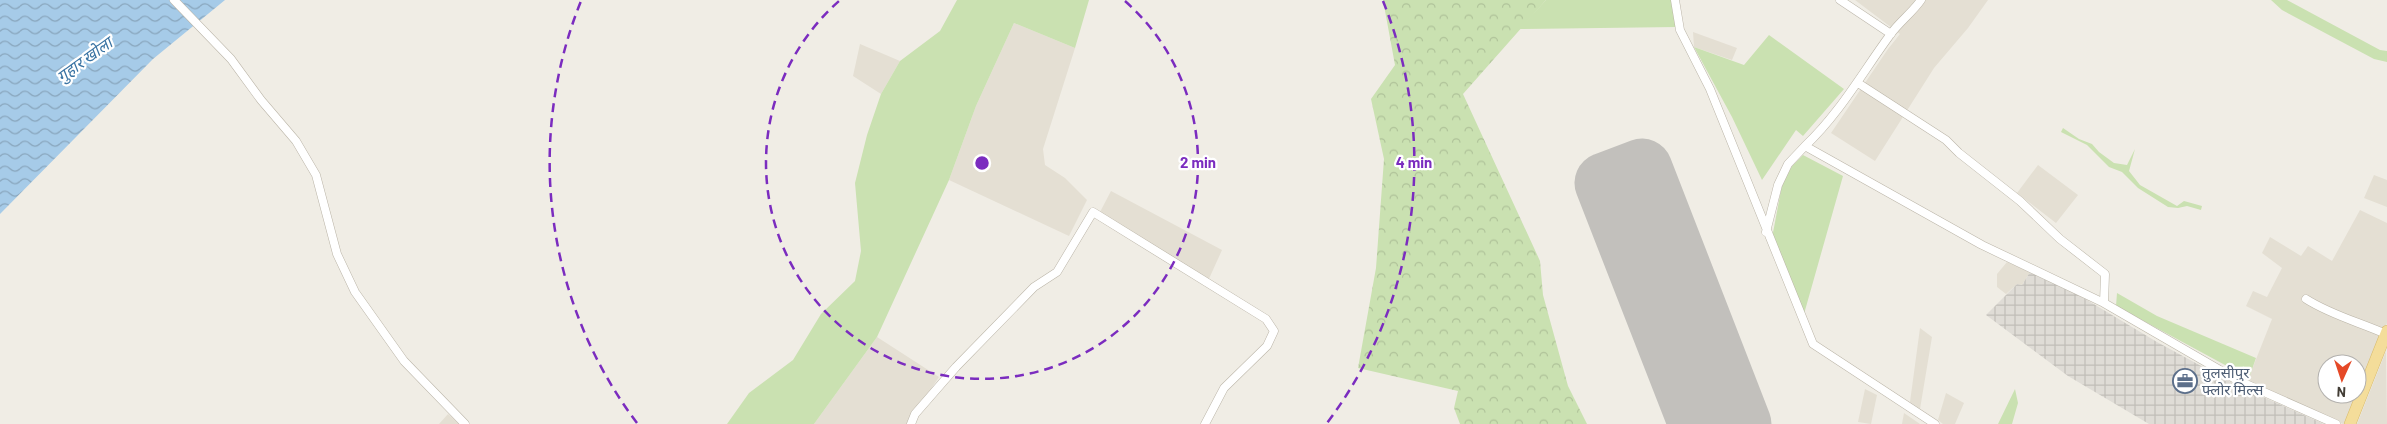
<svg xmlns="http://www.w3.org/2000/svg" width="2387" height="424" font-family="Barlow,'Noto Sans Devanagari',sans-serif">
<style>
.residential{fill:#e4dfd3;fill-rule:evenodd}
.industrial{fill:url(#industrial-grid)}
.grass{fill:#cae1b1}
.forest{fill:url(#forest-crowns)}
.water{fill:url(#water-waves)}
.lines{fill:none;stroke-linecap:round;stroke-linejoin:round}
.runway{stroke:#c2c0bc;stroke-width:61}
.street-casing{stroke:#bbb5a8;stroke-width:9}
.primary-casing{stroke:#d7ba6c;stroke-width:12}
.street{stroke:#fff;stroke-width:8}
.primary{stroke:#f4dd9a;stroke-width:11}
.ring{fill:none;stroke:#7b2cbf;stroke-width:2.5;stroke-dasharray:9 6}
.labels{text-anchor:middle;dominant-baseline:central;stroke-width:4.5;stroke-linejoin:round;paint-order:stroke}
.service-label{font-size:15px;fill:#4e5e75;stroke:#fff;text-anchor:start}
.water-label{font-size:16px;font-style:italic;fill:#3973a3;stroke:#fff}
.centre{fill:#7b2cbf;stroke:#fff;stroke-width:2.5}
.ring-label{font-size:15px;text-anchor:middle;font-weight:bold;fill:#7b2cbf;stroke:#fff;stroke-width:4.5;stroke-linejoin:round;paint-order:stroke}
</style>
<defs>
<pattern id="industrial-grid" width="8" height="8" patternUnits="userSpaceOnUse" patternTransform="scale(1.25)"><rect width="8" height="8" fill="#dfdcd6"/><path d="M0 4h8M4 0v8" fill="none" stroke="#c1beb8"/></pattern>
<pattern id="forest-crowns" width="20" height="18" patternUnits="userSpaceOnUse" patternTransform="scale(1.25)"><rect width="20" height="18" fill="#cae1b1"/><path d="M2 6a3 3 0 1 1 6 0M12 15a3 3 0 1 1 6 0" fill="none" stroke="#afc299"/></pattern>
<pattern id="water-waves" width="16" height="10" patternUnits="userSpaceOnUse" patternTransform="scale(1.25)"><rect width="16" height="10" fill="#a6cbe8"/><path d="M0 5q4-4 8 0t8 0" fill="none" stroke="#89a6bd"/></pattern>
</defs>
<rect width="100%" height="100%" fill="#f0ede5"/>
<path class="residential" d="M1855,0h133l-20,28 -34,40 -59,93 -44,-28 57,-84 12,-15z
M1014,23l61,25 -32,101 2,16 20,13 22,22 -18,36 -120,-56 27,-74z
M1693,32l44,16 -5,12 -38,-13z
M860,44l40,17 -19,33 -28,-18z
M2038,165l40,30 -22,28 -39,-30z
M2374,175l13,5v27l-23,-9z
M1111,191l111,59 -14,31 -108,-69z
M2360,210l27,13v100l-41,101h-3l-96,-42 25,-63 -26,-13 7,-15 14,6 15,-29 -20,-15 8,-16 31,19 7,-10 24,15zM2327,364h30v30h-30z
M2007,262l23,10 -8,13 -5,-1 -11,10 -9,-7v-13z
M1920,328l12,9 -12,72 -10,-7z
M877,337l62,40 -32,47h-93z
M2386,351l1,73h-30z
M1865,389l12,6 -6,29 -13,-2z
M1946,393l18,10 -9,21h-12l-5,-4z
M1904,413l16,11h-18z
M448,414l11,10h-20z"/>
<path class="industrial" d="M2030,272l47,22 80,48 81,44 86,38h-175l-81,-48 -82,-61 31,-31 5,1z"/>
<path class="grass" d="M957,0h132l-14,48 -61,-25 -38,83 -27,74 -72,157 -63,87h-87l22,-31 44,-33 28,-46 34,-33 6,-30 -6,-68 12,-48 14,-41 19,-33 40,-30z
M1546,0h125l6,27 -158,2z
M2271,0h16l93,50 7,1v11l-13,-3 -92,-49z
M1769,35l75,54 -41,47 -7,-6 -34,50 -30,-63 -38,-70 50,18z
M2063,128l16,11 13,5 7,8 15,11 13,2 8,-16 -6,22 11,14 37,21 7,-5 18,5 -1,4 -14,-4 -9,2 -10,-1 -30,-19 -16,-16 -13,-5 -22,-22 -26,-13z
M1803,155l40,21 -39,138 -32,-76 10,-53 10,-19z
M2117,293l40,23 99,42 -7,20 -133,-72z
M2015,389l3,14 -6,21h-14z"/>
<path class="forest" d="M1383,0h163l-83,94 77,167 3,34 25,91 19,38h-127l-6,-16 4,-17 -100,-23 18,-100 8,-109 -13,-60 24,-34z"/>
<path class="water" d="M0,0h225l-72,59 -153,155z"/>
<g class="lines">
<path class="runway" d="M1699,424l-94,-241 37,-14 99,255"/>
<defs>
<path id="street" d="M174,0l57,59 30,41 35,41 20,34 21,79 18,38 49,69 61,63
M1675,0l5,30 30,59 103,255 122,80
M1840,0l51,34
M1921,0c-9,13 -22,22 -31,35 -28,38 -50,78 -85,111l177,99 122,58 133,77 99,44
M1858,83l88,57 13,13 61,48 40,38 45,35 -1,29
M1766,232l12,-47 10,-21 17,-18
M2306,299c25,16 53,23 80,35
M911,424l4,-10 41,-47 78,-80 23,-15 36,-60 173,107 8,12 -7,15 -43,42 -19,36"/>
<path id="primary" d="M2350,424l37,-93"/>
</defs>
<use href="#street" class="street-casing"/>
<use href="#primary" class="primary-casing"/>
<use href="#street" class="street"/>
<use href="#primary" class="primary"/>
</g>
<g class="ring">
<path d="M1125 1A216 216 0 1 1 839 1"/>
<path d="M637 423A432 432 0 0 1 581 1M1383 1A432 432 0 0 1 1327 423"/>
</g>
<defs>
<symbol id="office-ring" viewBox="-11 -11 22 22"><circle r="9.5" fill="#fff" stroke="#5c6f8a" stroke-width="1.5"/><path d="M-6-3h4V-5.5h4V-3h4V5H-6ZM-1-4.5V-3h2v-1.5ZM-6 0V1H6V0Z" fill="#5c6f8a"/></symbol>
</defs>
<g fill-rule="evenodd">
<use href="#office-ring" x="2171" y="367" width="28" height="28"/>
</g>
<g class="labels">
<g class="service-label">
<text x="2202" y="372">तुलसीपुर<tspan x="2202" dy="17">फ्लोर मिल्स</tspan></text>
</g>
<g class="water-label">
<text transform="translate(84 59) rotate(-36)">गुहार खोला</text>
</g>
</g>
<circle cx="982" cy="163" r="8" class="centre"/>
<g class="ring-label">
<text x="1198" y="168">2 min</text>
<text x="1414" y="168">4 min</text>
</g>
<g transform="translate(2342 379) rotate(183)"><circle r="24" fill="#ffffff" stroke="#b3b1ae"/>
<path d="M0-4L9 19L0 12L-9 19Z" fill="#e54927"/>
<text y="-8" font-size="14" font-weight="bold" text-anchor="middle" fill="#423d35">N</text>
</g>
</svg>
